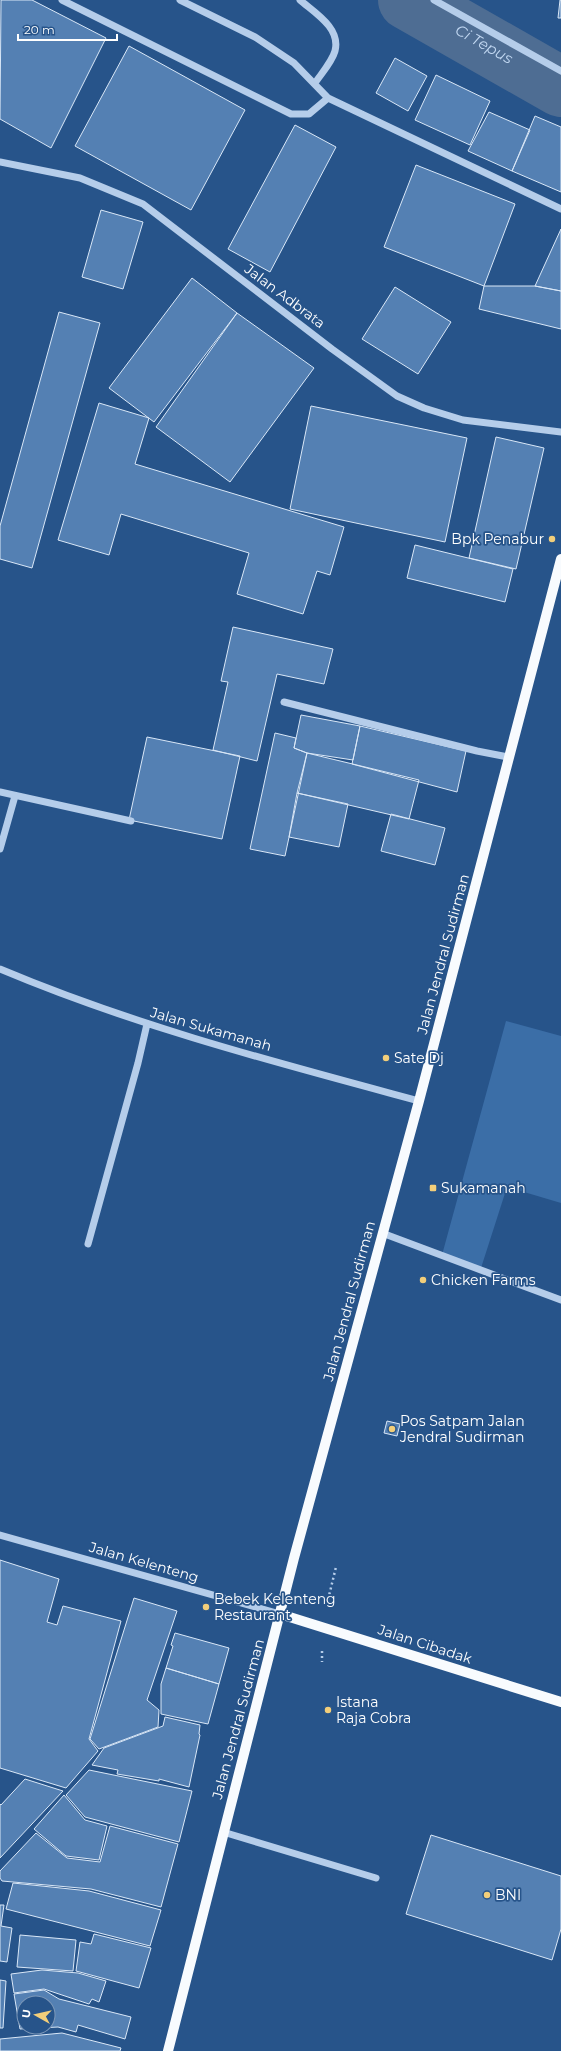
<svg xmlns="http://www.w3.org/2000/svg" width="561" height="2051" font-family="Montserrat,sans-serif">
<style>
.green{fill:#3b6ea7}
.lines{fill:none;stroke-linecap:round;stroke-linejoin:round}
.river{stroke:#4e6d93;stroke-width:60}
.building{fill:#5480b3;stroke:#d9e7f7;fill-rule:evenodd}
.path{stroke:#b5cdea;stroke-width:2.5;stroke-dasharray:2 3;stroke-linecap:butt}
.minor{stroke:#b5cdea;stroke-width:7}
.major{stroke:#f8fbfe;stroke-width:10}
.poi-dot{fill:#f2ce7a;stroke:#27548a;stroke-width:1.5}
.labels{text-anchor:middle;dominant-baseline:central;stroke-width:3.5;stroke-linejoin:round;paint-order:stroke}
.street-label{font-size:14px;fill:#fff;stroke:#27548a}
.poi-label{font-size:14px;fill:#fff;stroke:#27548a;text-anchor:start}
.water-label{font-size:15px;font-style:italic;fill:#c1d7f1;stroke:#27548a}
</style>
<rect width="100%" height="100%" fill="#27548a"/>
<path class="green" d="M506,1021l55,15v167l-54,-16 -26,81 -39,-13z"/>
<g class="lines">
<path class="river" id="s1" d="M408,0l153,87"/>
</g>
<path class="building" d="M1,0h31l74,38 -55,110 -51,-29z
M560,0h1v18h-3z
M129,46l116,64 -54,100 -116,-64z
M395,58l32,18 -19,35 -32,-18z
M436,75l54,26 -20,44 -55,-25z
M489,112l41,18 -18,41 -44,-20z
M535,116l26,11v65l-49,-21z
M295,125l41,22 -66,125 -42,-23z
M416,165l99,39 -31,82 -100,-39z
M101,210l42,12 -20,67 -41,-12z
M561,229v62l-26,-5z
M192,278l45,35 -83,109 -45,-34z
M484,286h51l26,5v38l-82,-20z
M395,287l56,35 -33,52 -56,-35z
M59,312l41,11 -68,245 -32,-9v-33z
M237,313l77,55 -84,114 -74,-55z
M99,403l50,15 -14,46 209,63 -14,48 -13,-4 -14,43 -66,-20 12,-41 -128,-39 -12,41 -51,-15z
M311,406l156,32 -22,104 -155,-33z
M496,437l48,11 -28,121 -47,-11z
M415,545l98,24 -8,33 -98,-24z
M233,627l100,22 -9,35 -47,-10 -20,87 -44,-11 15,-68 -7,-1z
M301,715l59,11 -7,34 -46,-7 -13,-5z
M360,726l106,25 -9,41 -105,-28z
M275,733l21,5 -2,10 13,5 -22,103 -35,-7z
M147,737l93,19 -18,83 -93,-19z
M307,753l112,27 -10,39 -112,-26z
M297,793l51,11 -9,43 -50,-10z
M391,814l54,14 -10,37 -54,-14z
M387,1421l13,3 -3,12 -13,-3z
M0,1560l59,19 -12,43 10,3 6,-19 58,15 -32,118 9,12 -32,37 -66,-20z
M134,1598l43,13 -30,89 12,10 -1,17 -59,22 -9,-10z
M175,1633l54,15 -10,36 -53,-16 7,-22 -2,-1z
M166,1668l53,16 -11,40 -47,-10v-30z
M165,1717l35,8 -1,9 1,1 -11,52 -30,-8v2l-42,-7 1,-4 -26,-5 12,-17 59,-22z
M89,1770l103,21 -13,51 -94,-25 -19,-22z
M25,1779l38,12 -63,67v-54l1,1z
M64,1795l21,25 22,6 -8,34 -33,-4 -32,-27z
M110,1826l68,18 -17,63 -70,-18 -89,-8 -2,-3v-7l36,-38 31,25 33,4z
M431,1835l130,41v53l-9,31 -146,-46z
M13,1883l76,8 72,19 -11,36 -144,-37z
M0,1905h4l-3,21 11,2 -5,34 -7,-1z
M94,1934l57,14 -12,40 -63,-17 4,-29 11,2z
M20,1935l56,5 -3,31 -56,-4z
M42,1970l36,3 28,8 -7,21 -7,-3 -3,5 -45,-15 -30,4 -3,-19z
M0,1980l6,1 -3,47h-3z
M44,1990l15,9 72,18 -6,22 -47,-14 -2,7 -18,-5 -38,2 -6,-35zM24,2003h24v24h-24z
M62,2033l59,15 -1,3h-120v-12z"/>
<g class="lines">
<path class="path" d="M327,1604l9,-37
M322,1651v11"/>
<path class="minor" d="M62,0l229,114h18l19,-16
M180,0l75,37 39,26 34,35 233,111
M300,0c15,13 41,28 35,51 -3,11 -14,23 -20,32
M434,0l127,71
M0,162l80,16 63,26 189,145 65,47 27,12 39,12 98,12
M284,702l193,49 31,6
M0,792l131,29
M0,849l15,-53
M0,969c135,57 278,94 419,132
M382,1233l179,67
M88,1244l50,-181 9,-39
M0,1535l280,79
M223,1832l153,46"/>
<path class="major" d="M280,1614l281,88
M168,2051l126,-493 125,-457 142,-542"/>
</g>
<g class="poi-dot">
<circle cx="552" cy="539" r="4"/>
<circle cx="386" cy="1058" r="4"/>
<rect x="429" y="1184" width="8" height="8" rx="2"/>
<circle cx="423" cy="1280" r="4"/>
<circle cx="392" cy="1429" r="4"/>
<circle cx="206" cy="1607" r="4"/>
<circle cx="328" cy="1710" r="4"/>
<circle cx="487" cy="1895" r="4"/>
</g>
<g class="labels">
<g class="street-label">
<text transform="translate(285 296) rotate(37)">Jalan Adbrata</text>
<text transform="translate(443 954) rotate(-75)">Jalan Jendral Sudirman</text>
<text transform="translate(211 1029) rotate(16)">Jalan Sukamanah</text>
<text transform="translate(349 1301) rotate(-75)">Jalan Jendral Sudirman</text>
<text transform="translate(144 1562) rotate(16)">Jalan Kelenteng</text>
<text transform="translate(425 1644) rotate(18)">Jalan Cibadak</text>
<text transform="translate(238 1719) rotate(-75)">Jalan Jendral Sudirman</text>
</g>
<g class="poi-label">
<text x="544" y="539" text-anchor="end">Bpk Penabur</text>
<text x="394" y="1058">Sate Dj</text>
<text x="441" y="1188">Sukamanah</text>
<text x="431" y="1280">Chicken Farms</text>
<text x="400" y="1421">Pos Satpam Jalan<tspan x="400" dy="16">Jendral Sudirman</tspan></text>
<text x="214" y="1599">Bebek Kelenteng<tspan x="214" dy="16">Restaurant</tspan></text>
<text x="336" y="1702">Istana<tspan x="336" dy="16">Raja Cobra</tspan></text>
<text x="495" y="1895">BNI</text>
</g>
<g class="water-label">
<text stroke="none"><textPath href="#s1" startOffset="88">Ci Tepus</textPath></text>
</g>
</g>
<g transform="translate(36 2015) rotate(278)"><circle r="19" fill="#27548a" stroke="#7d98b9"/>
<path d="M0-3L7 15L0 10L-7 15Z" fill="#f2ce7a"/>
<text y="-6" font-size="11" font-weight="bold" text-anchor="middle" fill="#ffffff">U</text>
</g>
<path d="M18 34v6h99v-6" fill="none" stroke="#ffffff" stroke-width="2"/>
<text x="24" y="34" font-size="12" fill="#ffffff" stroke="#27548a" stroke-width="3" paint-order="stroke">20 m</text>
</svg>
